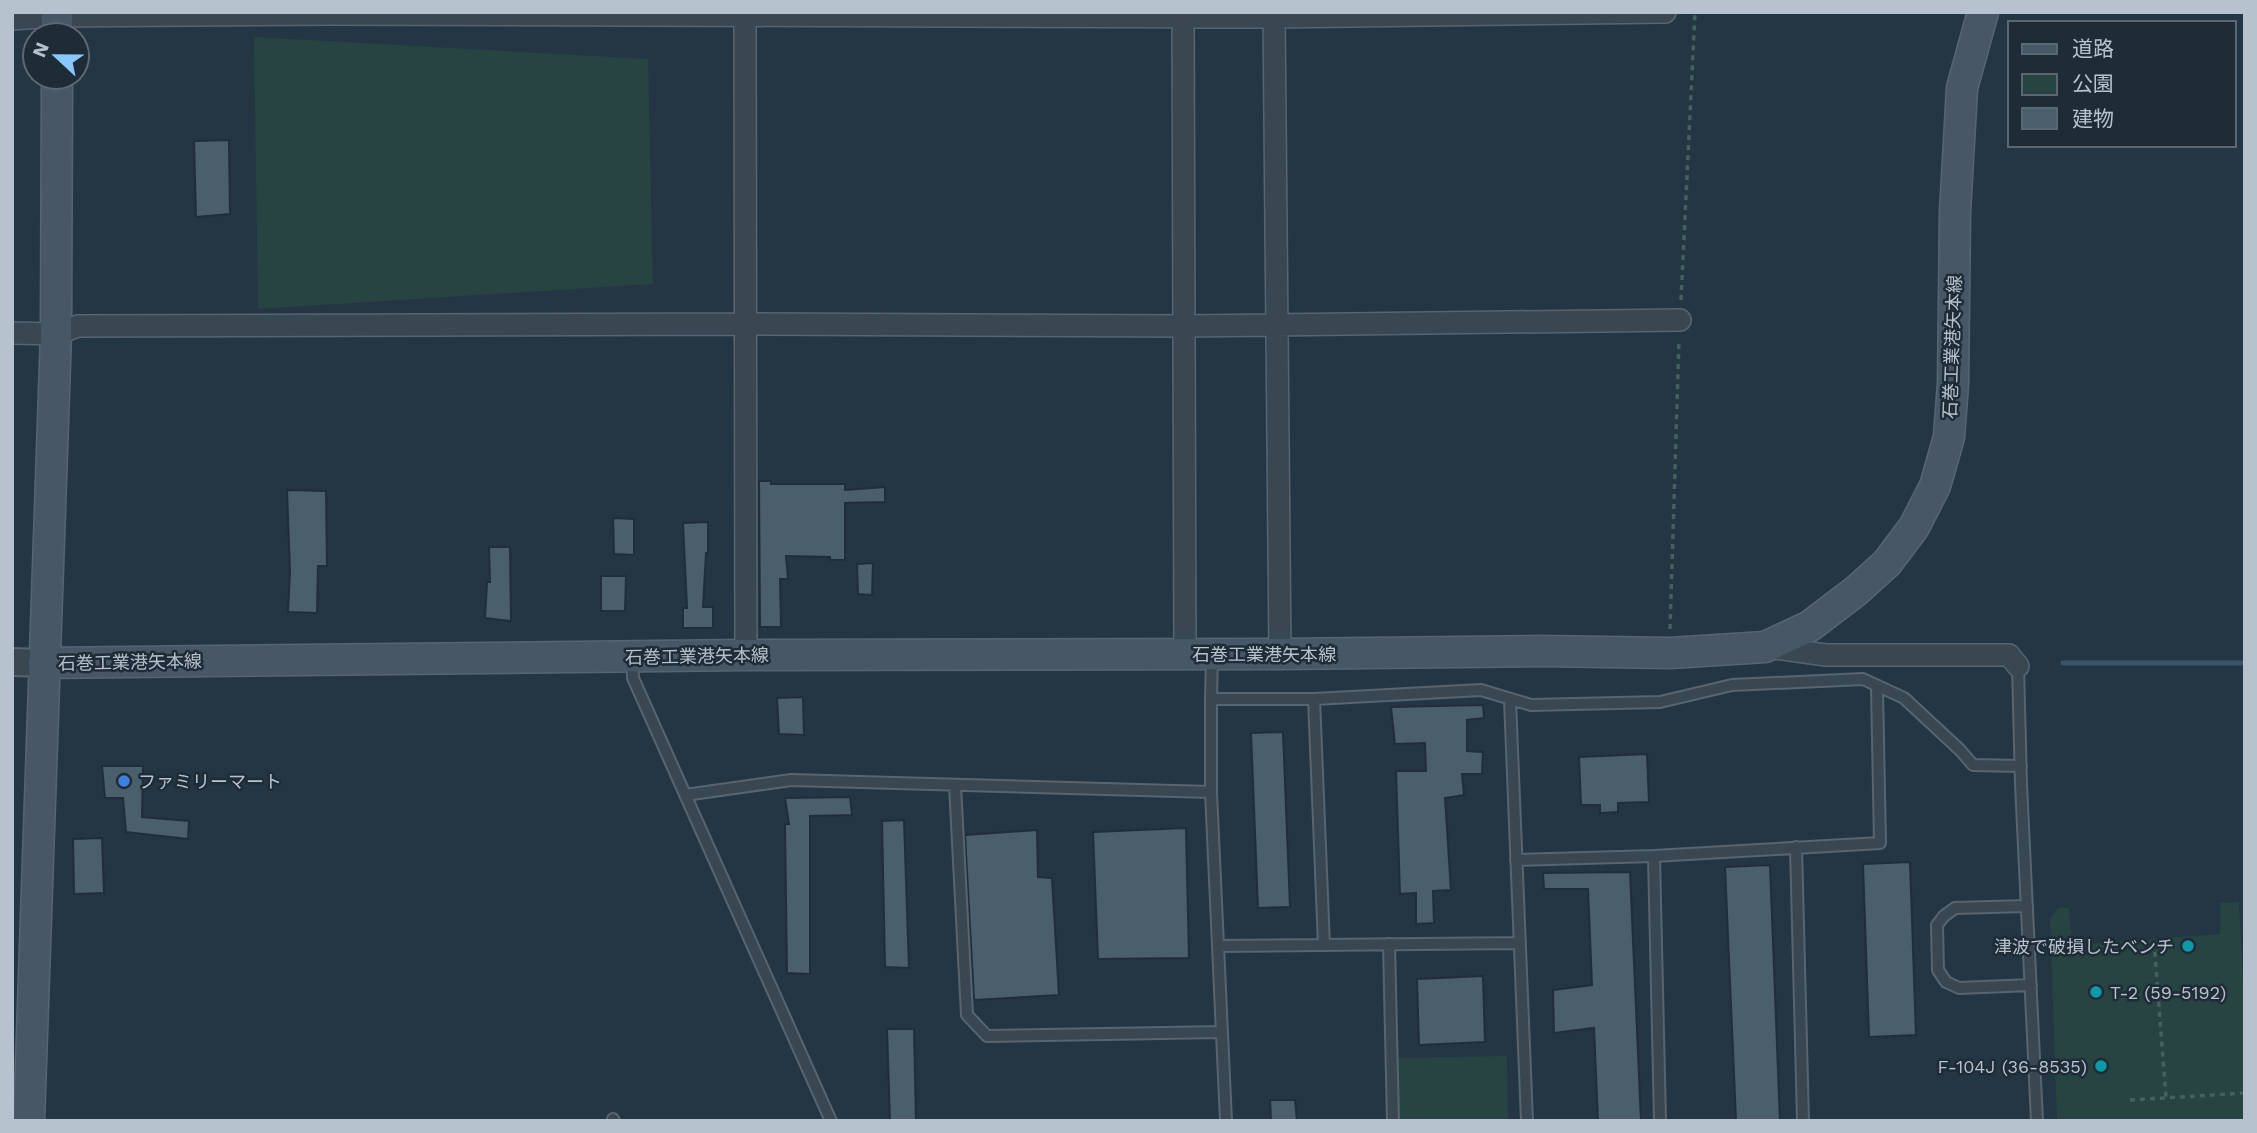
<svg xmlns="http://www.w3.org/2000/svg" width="2257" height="1133" font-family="'Work Sans','Noto Sans JP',sans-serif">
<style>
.green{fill:#274443}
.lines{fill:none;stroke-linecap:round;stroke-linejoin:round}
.stream{stroke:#37556c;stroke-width:5}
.building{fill:#4a5e6c;stroke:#202e3a;stroke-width:2}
.service-casing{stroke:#576570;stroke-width:14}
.minor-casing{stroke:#576570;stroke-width:24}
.tertiary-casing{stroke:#576570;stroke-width:30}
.secondary-casing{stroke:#576570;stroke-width:33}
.path{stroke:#45605f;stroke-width:3.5;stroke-dasharray:5 5;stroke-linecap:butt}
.service{stroke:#394753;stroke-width:10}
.minor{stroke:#394753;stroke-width:21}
.tertiary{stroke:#394753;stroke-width:26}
.secondary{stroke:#475766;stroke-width:30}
.shop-dot{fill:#3f7fe0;stroke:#1e2c38;stroke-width:2.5}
.culture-dot{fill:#0f9aa8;stroke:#1e2c38;stroke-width:2.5}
.labels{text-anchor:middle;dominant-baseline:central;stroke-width:5;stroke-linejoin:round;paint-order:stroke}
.street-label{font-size:18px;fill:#b6c2cd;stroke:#1e2c38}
.poi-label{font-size:18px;fill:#b6c2cd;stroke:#1e2c38;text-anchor:start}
</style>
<rect width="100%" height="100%" fill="#243643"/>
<path class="green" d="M254,37l394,22 5,225 -395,25z
M2239,902l6,122v97h-188l-7,-202 8,-11h11l3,37 148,-11v-31z
M1507,1056l1,65h-109l-2,-63z"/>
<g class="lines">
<path class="stream" d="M2063,663h182"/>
</g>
<path class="building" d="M229,140l1,74 -34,3 -2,-76z
M759,481h12v3h74v6l40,-3v15l-40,1v57h-15v-3l-44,-1 2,23h-8l1,48h-21z
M287,490l39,1 1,75h-9l-1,47 -29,-1 2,-40z
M613,518l21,1v36l-20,-1z
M708,522v31h-2l-3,54h10v21h-30v-20h4l-4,-85z
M489,547h21l1,74 -26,-3 2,-36h3z
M873,563l-1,32 -14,-1 -1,-30z
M601,576h25l-1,35h-24z
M803,697l1,38 -25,-1 -2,-36z
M1483,705l1,13 -17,2v31l16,1 -1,22h-20l2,21 -19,3 6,92 -18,1 1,32 -18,1v-31l-16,1 -4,-123h30l-1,-28 -30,1 -4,-37z
M1283,732l7,175 -32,1 -7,-175z
M1647,754l2,48 -31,1v9l-18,1v-8h-19l-2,-48z
M102,766h41l-1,51 47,4 -1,18 -62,-7 -3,-34h-18z
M850,797l2,18 -42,1v158l-23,-1 -2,-149h4l-4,-26z
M904,820l5,148 -24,-1 -3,-146z
M1186,828l3,130 -91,1 -5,-127z
M1037,830l1,47 14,1 7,117 -85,5 -9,-165z
M102,838l2,55 -30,1 -1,-55z
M1910,862l6,173 -47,2 -6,-173z
M1770,865l10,256h-44l-11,-254z
M1630,872l11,249h-43l-4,-93 -40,5 -1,-43 39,-5 -4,-96h-44l-1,-16z
M1483,976l2,66 -66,3 -2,-66z
M887,1029h27l2,92h-26z
M1270,1100h25l2,21h-26z"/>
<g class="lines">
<defs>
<path id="service" d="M632,659l1,19 198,443
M2018,666l3,118 16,337
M1211,699l1,-43
M1314,699l10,246
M1510,700l17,421
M955,785l12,230 20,21 235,-4
M685,795l106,-15 420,12
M1796,847l7,274
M1654,856l6,265
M1516,860l138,-4 226,-13 -3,-156
M2027,906l-72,2 -11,8 -7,9 1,45 8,12 13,6 72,-3
M1389,944l4,177
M1218,946l302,-3
M613,1119l1,2
M1226,1121l-15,-329v-93h103l167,-9 50,15 129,-3 72,-17 131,-6 41,19 56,52 13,15 48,1"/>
<path id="minor" d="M1183,12l2,642
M1274,12l6,642
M745,15l1,640
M12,19l45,-3 274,-2 943,3 391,-5
M12,333l44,1 22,-8 667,-2 439,2 496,-6
M1767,647l59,8h183l9,11"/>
<path id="tertiary" d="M12,662l32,1"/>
<path id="secondary" d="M57,12v23
M44,663l702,-8 534,-1 260,-3 130,2 95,-6 45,-21 46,-35 31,-28 27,-36 21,-41 14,-49 4,-53 2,-172 7,-124 21,-76
M29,1121l27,-787 1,-257"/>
</defs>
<use href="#service" class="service-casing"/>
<use href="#minor" class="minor-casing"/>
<use href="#tertiary" class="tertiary-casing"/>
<use href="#secondary" class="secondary-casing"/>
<path class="path" d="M1681,300l14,-288
M1670,629l9,-289
M2154,942l12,155
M2130,1100l115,-7"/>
<use href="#service" class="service"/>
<use href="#minor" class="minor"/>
<use href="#tertiary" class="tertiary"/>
<use href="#secondary" class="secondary"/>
</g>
<circle class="shop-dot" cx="124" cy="781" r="7"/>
<g class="culture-dot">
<circle cx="2188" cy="946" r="7"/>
<circle cx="2096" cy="992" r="7"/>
<circle cx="2101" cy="1066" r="7"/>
</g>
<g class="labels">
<g class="street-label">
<text transform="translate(1952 347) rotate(-88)">石巻工業港矢本線</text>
<text x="1264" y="654">石巻工業港矢本線</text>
<text transform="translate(697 656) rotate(-1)">石巻工業港矢本線</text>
<text transform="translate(130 662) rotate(-1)">石巻工業港矢本線</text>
</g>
<g class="poi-label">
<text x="138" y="781">ファミリーマート</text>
<text x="2174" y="946" text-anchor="end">津波で破損したベンチ</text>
<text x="2110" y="992">T-2 (59-5192)</text>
<text x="2087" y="1066" text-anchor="end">F-104J (36-8535)</text>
</g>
</g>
<rect width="2257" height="1133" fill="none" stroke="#b6c2cd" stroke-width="28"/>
<rect x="2008" y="21" width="228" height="126" fill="#1e2c38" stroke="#5b6874" stroke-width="2"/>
<rect x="2022" y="44" width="35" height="10" fill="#475766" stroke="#5b6874" stroke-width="2"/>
<text x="2072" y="56" font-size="21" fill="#b6c2cd">道路</text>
<rect x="2022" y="74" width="35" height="21" fill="#274443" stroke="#5b6874" stroke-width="2"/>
<text x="2072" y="91" font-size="21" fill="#b6c2cd">公園</text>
<rect x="2022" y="108" width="35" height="21" fill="#4a5e6c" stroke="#5b6874" stroke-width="2"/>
<text x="2072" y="126" font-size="21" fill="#b6c2cd">建物</text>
<g transform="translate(56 56) rotate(292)"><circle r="33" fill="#1e2c38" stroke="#5b6874" stroke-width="2"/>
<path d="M0-5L12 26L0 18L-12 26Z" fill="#89c7ff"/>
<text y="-10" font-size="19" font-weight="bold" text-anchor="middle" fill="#b6c2cd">N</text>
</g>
</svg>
